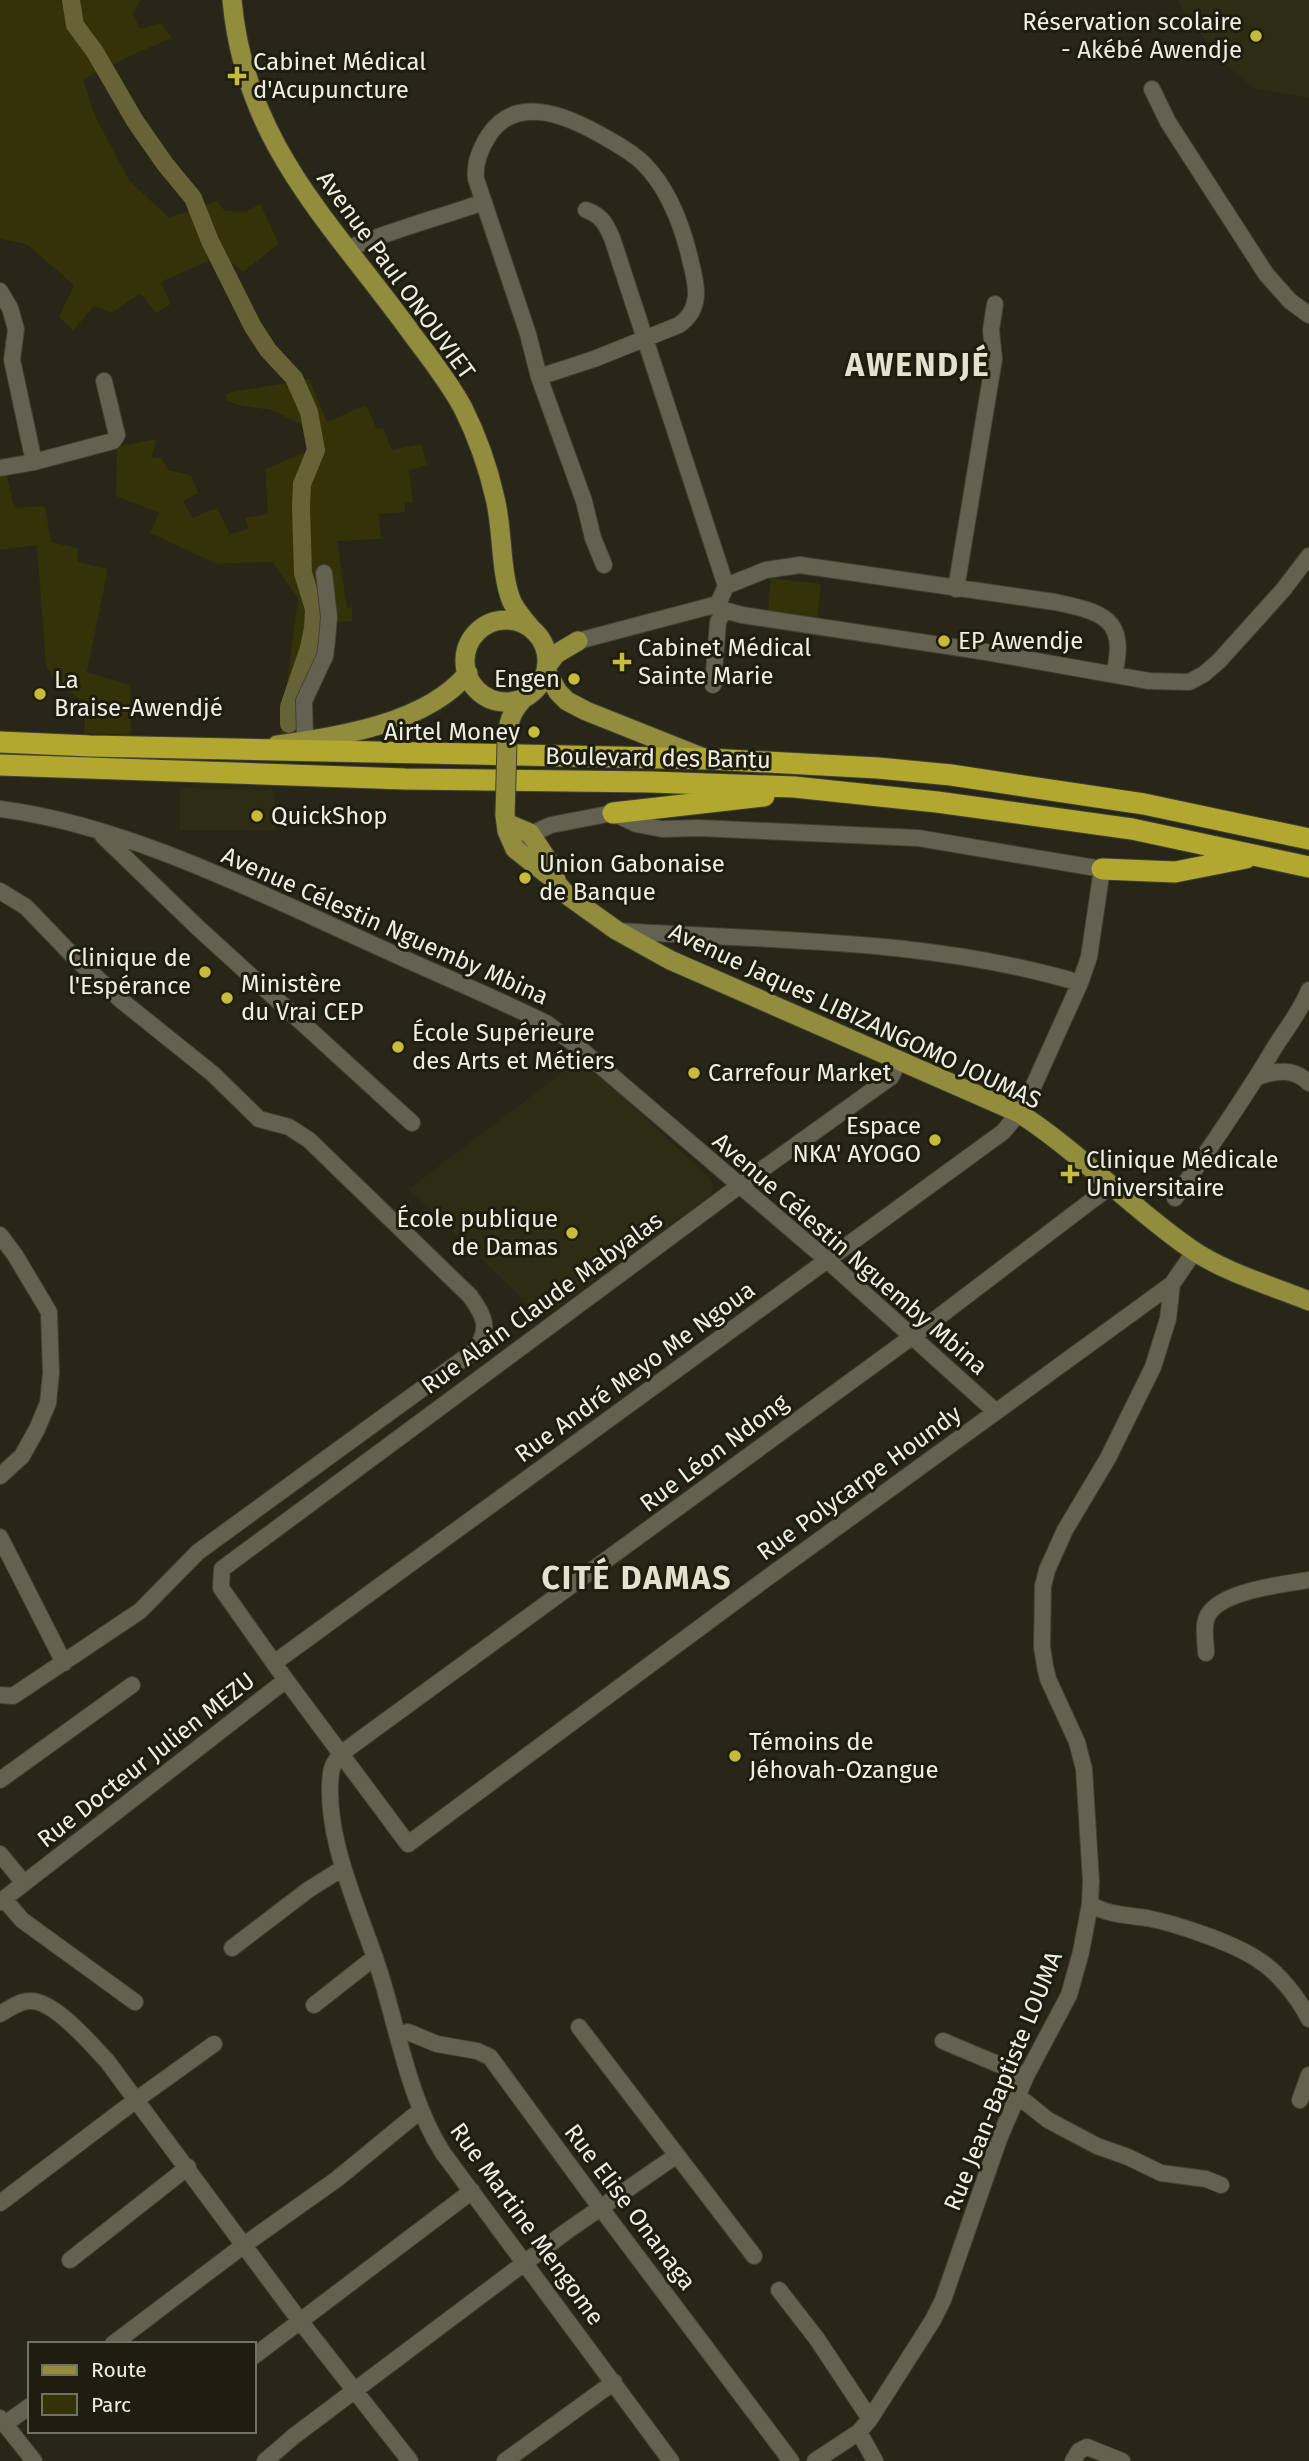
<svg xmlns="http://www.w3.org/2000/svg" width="1309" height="2461" font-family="'Fira Sans',sans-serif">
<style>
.built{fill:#2d2c15}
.green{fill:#353108}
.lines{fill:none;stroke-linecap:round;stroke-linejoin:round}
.river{stroke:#676337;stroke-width:18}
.minor-casing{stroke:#414034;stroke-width:18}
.major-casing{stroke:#414034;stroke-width:21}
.highway-casing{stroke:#414034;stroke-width:23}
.minor{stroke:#636251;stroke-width:16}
.major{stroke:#928c3d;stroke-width:19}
.highway{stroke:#b2a82f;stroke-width:21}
.major-bridge-casing{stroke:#414034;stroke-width:21;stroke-linecap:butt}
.major-bridge{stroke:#928c3d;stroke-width:19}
.poi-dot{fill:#c6bc3c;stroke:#1e1d0e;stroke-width:2.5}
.labels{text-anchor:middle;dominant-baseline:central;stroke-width:6;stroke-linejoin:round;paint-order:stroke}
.poi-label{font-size:24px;fill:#eeeee4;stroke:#1e1d0e;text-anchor:start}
.street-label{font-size:24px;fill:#eeeee4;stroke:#1e1d0e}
.district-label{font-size:32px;font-weight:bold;letter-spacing:2px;fill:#e3e2ce;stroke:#1e1d0e}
</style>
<rect width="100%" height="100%" fill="#272617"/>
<path class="built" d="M1178,0h131v98l-54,-9 -34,-28 -37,-49z
M180,788l95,2v41l-95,-1z
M590,1066l121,113 3,8 -3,8 -169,123 -133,-129 156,-119z"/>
<path class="green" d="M0,0h140l-7,14 7,15 21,-6 11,15 -38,16 -51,25 12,37 34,64 40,38 48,-17 8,10 20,1 15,-8 19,40 -36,28 -21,-17 -61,27 10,22 -15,9 -16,-20 -28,20 -18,-7 -21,25 -14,-14 15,-32 -48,-41 -26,-5z
M309,379l18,43 39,-17 11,24 6,-1 9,22 29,-6 6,21 -18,6 4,31h-8v10l-26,2 2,25 -44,2 10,67 5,-1v14l-17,1 -1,40 -22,6 -5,65 -27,4 18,-139 -26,-36 -55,2 -67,-31 9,-20 -43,-17 1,-49 39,-8 -4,18 9,1 7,12 23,5 7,18 -15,8 9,17 25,-10 13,26 18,-5 -3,-11 23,-4 -3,-45 45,-19 -9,-26 -30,-14 -33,-5 -13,-5 2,-7z
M0,471h6l8,37 31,-2 6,36 26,6 1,14 30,7 -21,103 43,13 1,50 -47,-2 1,-12 -3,-19 -26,-21 -10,-15 -9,-121 -37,5z
M771,578l50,6 -4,33 -49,-5z"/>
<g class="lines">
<path class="river" d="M71,0l4,25 20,27 40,69 30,43 28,34 17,43 43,86 15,23 26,28 15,34 7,38 -14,34 -1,23 2,66 11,36 -1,19 -4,20 -20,59v17"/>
<defs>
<path id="minor" d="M1152,89l16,33 98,152 24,27 19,14
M586,210c15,5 20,14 26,28l114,348
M347,249c44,-19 91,-31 137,-47
M0,291l10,17 6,21 -4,31 22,102
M539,377l55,-18 85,-34c23,-16 18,-39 12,-62 -8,-36 -22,-74 -48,-100 -10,-10 -23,-17 -35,-24 -34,-20 -90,-48 -119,-4 -9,14 -15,28 -13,44l52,155 11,43 45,124 9,37 11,27
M0,468l34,-6 79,-21 4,-6 -13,-54
M956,589l38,-230 -3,-29 4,-26
M718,604l6,6 18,5 238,36 169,30 40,1 15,-8 15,-13 64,-71 26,-34
M718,604l8,-18 40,-16 34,-5 255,37c47,10 73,16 59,72
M578,641l140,-37
M713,685l5,-63 6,-12
M305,740l-1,-39 21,-45 2,-16 2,-23 -5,-44
M0,809c126,16 257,83 372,135 58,27 117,51 174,79l30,22 251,215 168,151
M103,836l92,89 217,198
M0,891l26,16 49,51 47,43 91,73 46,45 30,8 20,13 161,156c15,20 21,34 4,55l-276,201 -58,59 -127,85 -13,-1
M618,931c155,10 311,7 462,52
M899,1060l-8,17 -152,109 -517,383 -1,19 65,92 122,164 344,-255 420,-305 22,-32
M1258,1077c19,-7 36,-9 51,6
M1175,1198c34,-49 68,-97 98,-148 12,-20 27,-37 36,-60
M0,1235l15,20 34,57 2,61 -3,30 -11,26 -15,27 -22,20
M0,1537l64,126
M1206,1653c0,-11 -4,-28 2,-38 13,-24 76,-31 101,-35
M274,1663l729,-531 16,-19 10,-17 51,-113 9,-26 13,-88 -184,-31 -219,-10 -37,1 -26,-5 -23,-11 -62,12 -31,14
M0,1780l132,-95
M0,1854l24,29
M4,1899l18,21 113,82
M0,1902l286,-222
M1090,1904c18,11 36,11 57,14 30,6 84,24 110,41 21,13 41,38 52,60
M232,1948l76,-58 35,-22
M314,2005l61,-48
M0,2014c9,-5 19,-13 30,-13 24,-1 61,43 77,60l193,260 110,140
M579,2027l175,229
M399,2034l9,-2 29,12 40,7 13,6 110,150 191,254
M943,2041l83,35
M1018,2096l30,24 49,26 31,11 33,16 45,6 15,6
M1300,2100l9,-25
M0,2203l136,-103 78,-56
M70,2260l118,-93
M779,2290l38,49 53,80
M113,2344l131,-99 93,-66 84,-69
M254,2356l218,-165
M0,2418l34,43
M5,2424l25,-18
M859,2432l16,29
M265,2461l29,-25 273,-205 110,-76
M505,2461l109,-79
M671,2461l-228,-308c-33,-51 -45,-122 -63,-180 -19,-60 -57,-136 -49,-200 2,-16 18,-25 30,-34l567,-414 184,-140
M815,2461l44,-29 11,-13 63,-99 10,-20 56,-161 27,-63 43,-81 12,-43 9,-48 1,-23 -7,-112 -7,-27 -29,-63 -3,-13 -3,-19 1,-61 4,-16 18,-40 43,-72 45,-91 15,-48 4,-35
M1073,2461l6,-10 8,-4 35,14"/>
<path id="major" d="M232,0c13,145 100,223 180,334 18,24 37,48 51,74 14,28 25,59 32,90 8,31 5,76 17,104 5,10 12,18 19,26
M465 661a41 41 0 1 1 82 0a41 41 0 1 1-82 0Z
M547,666l9,-12 22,-13
M546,671l12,21 9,9 19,10 118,47
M507,744c0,-20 4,-33 18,-47
M277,745c62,-9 149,-21 191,-72
M505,815l2,16 8,18 37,29 15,17 49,35 54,30 349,153c62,40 112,95 172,136 33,23 81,37 118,52
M506,823l24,10 23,35 3,12"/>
<path id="highway" d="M0,742l90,4 619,13 169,9 73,7 193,29 165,35
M0,765l405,14 246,3 143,5 143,15 195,27 177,38
M613,813l151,-17
M1102,869l73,3 71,-14"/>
</defs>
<use href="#minor" class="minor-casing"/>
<use href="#major" class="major-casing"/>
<use href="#highway" class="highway-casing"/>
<use href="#minor" class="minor"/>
<use href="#major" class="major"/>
<use href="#highway" class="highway"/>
<defs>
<path id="major-bridge" d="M505,815l2,-71"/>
</defs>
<use href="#major-bridge" class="major-bridge-casing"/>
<use href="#major-bridge" class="major-bridge"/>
</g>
<g class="poi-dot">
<circle cx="1256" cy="36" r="7"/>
<path d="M233.5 65.5h7v7h7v7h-7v7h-7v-7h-7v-7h7z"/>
<circle cx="944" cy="641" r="7"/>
<path d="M618.5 651.5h7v7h7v7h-7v7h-7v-7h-7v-7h7z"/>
<circle cx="574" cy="679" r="7"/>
<circle cx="40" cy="694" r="7"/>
<circle cx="534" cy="732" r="7"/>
<circle cx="257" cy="816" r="7"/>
<circle cx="525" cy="878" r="7"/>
<circle cx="205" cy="972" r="7"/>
<circle cx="227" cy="998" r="7"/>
<circle cx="398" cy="1047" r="7"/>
<circle cx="694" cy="1073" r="7"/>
<circle cx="935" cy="1140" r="7"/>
<path d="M1066.5 1163.5h7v7h7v7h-7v7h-7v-7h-7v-7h7z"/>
<circle cx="572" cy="1233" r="7"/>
<circle cx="735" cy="1756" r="7"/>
</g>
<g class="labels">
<g class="poi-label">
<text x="1242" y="22" text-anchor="end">Réservation scolaire<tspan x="1242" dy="28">- Akébé Awendje</tspan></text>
<text x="253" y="62">Cabinet Médical<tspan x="253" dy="28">d'Acupuncture</tspan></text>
<text x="958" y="641">EP Awendje</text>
<text x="638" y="648">Cabinet Médical<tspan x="638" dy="28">Sainte Marie</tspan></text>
<text x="560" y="679" text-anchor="end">Engen</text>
<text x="54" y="680">La<tspan x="54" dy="28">Braise-Awendjé</tspan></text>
<text x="520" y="732" text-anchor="end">Airtel Money</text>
<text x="271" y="816">QuickShop</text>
<text x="539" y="864">Union Gabonaise<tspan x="539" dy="28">de Banque</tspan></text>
<text x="191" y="958" text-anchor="end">Clinique de<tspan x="191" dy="28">l'Espérance</tspan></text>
<text x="241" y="984">Ministère<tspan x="241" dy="28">du Vrai CEP</tspan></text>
<text x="412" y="1033">École Supérieure<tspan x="412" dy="28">des Arts et Métiers</tspan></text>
<text x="708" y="1073">Carrefour Market</text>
<text x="921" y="1126" text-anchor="end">Espace<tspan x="921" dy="28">NKA' AYOGO</tspan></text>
<text x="1086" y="1160">Clinique Médicale<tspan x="1086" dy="28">Universitaire</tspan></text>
<text x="558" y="1219" text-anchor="end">École publique<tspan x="558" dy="28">de Damas</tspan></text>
<text x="749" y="1742">Témoins de<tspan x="749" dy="28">Jéhovah-Ozangue</tspan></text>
</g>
<g class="street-label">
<text transform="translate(396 275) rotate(54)">Avenue Paul ONOUVIET</text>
<text transform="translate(658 758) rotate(1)">Boulevard des Bantu</text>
<text transform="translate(385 926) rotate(24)">Avenue Célestin Nguemby Mbina</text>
<text transform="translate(855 1016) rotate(25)">Avenue Jaques LIBIZANGOMO JOUMAS</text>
<text transform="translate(850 1254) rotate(41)">Avenue Célestin Nguemby Mbina</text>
<text transform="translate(542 1303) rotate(-36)">Rue Alain Claude Mabyalas</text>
<text transform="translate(635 1372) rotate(-36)">Rue André Meyo Me Ngoua</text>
<text transform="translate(714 1453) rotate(-37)">Rue Léon Ndong</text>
<text transform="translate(859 1483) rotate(-36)">Rue Polycarpe Houndy</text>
<text transform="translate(146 1760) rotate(-38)">Rue Docteur Julien MEZU</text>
<text transform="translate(1003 2081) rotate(-68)">Rue Jean-Baptiste LOUMA</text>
<text transform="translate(630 2207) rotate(53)">Rue Elise Onanaga</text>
<text transform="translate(527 2224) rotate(54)">Rue Martine Mengome</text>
</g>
<g class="district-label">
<text x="918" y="365">AWENDJÉ</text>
<text x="637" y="1578">CITÉ DAMAS</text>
</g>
</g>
<rect x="28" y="2342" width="228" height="91" fill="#1e1d0e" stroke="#717164" stroke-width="2"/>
<rect x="42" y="2365" width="35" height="10" fill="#928c3d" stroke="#717164" stroke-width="2"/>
<text x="91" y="2377" font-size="21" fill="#eeeee4">Route</text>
<rect x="42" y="2394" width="35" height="21" fill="#353108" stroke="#717164" stroke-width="2"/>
<text x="91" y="2412" font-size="21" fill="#eeeee4">Parc</text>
</svg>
